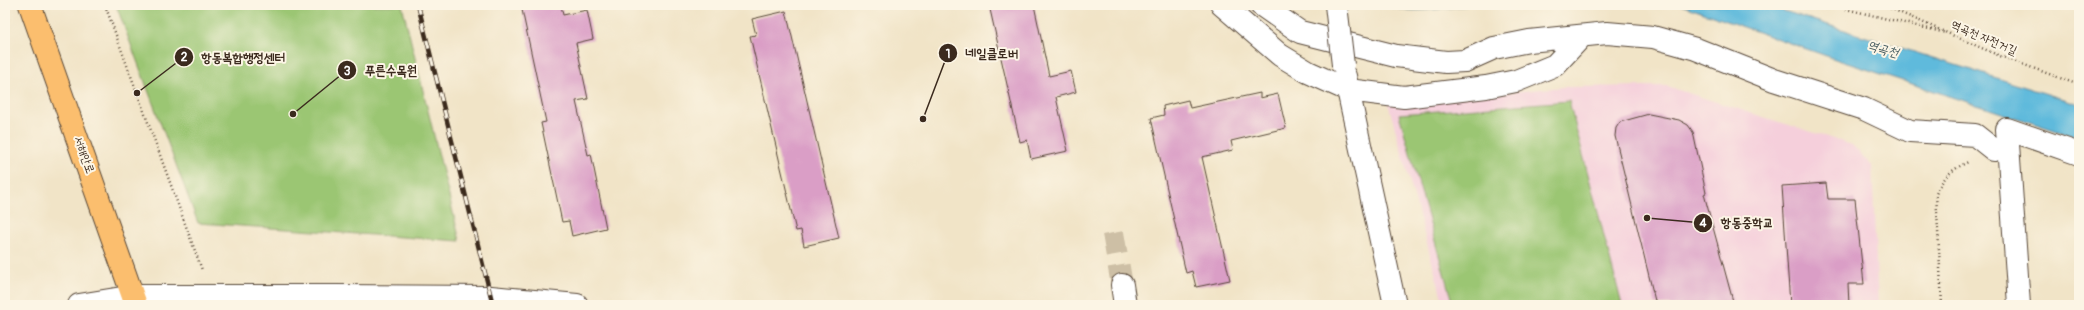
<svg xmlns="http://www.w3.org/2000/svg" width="2084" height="310" font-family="Pangolin,'Poor Story',sans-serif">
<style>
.built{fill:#f5cfdb}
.green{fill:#9bc673;stroke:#6b7848}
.water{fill:#5ebadc;stroke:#4c727d}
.building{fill:#da9ec6}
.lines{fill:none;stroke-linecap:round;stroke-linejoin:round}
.minor-tunnel{stroke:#cdbfa5;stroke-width:22;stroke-dasharray:22 11;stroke-linecap:butt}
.minor-casing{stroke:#564637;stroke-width:24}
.major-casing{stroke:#564637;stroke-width:24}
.path{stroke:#564637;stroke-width:2.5;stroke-dasharray:1 3;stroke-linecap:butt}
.minor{stroke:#fff;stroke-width:22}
.major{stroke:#fbbe6e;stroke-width:22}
.rail-casing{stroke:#3b2a1e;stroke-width:4.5}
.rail{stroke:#fcf5e5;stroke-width:3;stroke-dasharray:9;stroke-linecap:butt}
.minor-bridge-casing{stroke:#564637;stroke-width:24;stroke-linecap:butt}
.minor-bridge{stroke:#fff;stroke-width:22}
.labels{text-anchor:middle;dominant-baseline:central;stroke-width:4;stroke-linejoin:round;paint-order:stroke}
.street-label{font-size:12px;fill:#3b2a1e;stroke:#fcf5e5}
.water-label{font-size:13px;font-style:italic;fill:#475c60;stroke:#fcf5e5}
.leader{fill:none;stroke:#3b2a1e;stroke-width:1.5}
.callout-dot{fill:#3b2a1e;stroke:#fcf5e5;stroke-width:1.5}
.mark-label{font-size:12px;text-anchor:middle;font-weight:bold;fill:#fff}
.callout-label{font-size:13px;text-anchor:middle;font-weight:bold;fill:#3b2a1e;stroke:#fcf5e5;stroke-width:4;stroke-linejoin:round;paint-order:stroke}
</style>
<rect width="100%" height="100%" fill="#fcf5e5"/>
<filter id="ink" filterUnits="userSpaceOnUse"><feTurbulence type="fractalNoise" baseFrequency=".025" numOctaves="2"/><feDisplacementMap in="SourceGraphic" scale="8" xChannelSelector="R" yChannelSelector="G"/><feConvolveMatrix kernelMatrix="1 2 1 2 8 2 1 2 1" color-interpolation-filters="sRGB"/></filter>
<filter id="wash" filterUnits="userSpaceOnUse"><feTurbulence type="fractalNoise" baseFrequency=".012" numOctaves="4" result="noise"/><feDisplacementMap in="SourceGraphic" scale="16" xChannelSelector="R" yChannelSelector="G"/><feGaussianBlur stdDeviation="0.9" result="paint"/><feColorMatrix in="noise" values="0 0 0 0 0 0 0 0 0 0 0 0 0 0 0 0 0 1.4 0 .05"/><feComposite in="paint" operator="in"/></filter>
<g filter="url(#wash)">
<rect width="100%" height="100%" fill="#f1e4c7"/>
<path class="built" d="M1666,86l186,59 20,21 6,139h-434l-56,-202 176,-16z"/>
<path class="green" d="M116,5h286l58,236 -262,-18z
M1569,101l53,204h-169l-54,-191z"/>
<path class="water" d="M1384,5h88c-28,3 -61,10 -88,0z
M1681,5h84l314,99v34l-241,-78z"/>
<g id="blocks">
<path class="building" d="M521,5h40l2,10 24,-5 6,29 -17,4 12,56 -12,2 12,54 3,-1 15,74 -34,8 -3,-15 -7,1 -21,-99 5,-1z
M989,5h45l15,71 22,-5 5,21 -20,5 12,54 -37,8 -4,-19 -7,2z
M786,11l53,227 -35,8 -3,-16 -5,1 -46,-195 6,-1 -4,-16z
M1260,93v5l18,-4 8,34 -55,13 2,9 -31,7 28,123 -34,7 -4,-16 -6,2 -35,-155 13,-3 -1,-9 25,-6 2,8z
M1649,114l30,6 9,5 5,7 13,61 -2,1 30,111h-78l-41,-169 1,-8 4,-6z
M1826,183l2,16h27l9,85h-16l1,21h-59l-8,-119z"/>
</g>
</g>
<g filter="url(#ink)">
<use href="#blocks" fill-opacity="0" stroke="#564637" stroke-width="1"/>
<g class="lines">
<path class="minor-tunnel" d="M1113,233l9,52"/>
<defs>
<path id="minor" d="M1222,5l58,50 28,17 40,18 56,7 82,-10 30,-6 39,-16 27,-29
M1261,5l39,27 96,24 50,6 19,-1 29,-13 35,-7 78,-8 46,4 43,12 78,31 90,29 46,22 65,4 19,15
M1345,76l50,229
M1122,285l3,20
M79,305l55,-9h203l154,1 86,8
M2019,305l-12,-176 72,25"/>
<path id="major" d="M30,5l106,300"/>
</defs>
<use href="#minor" class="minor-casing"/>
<use href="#major" class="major-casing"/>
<path class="path" d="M105,5l97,265
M1834,5l12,4 100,24
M1883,5l117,51 79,29
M1942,305l-6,-111c7,-17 15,-24 32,-32"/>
<use href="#minor" class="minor"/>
<use href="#major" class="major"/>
<defs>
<path id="rail" d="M418,5l75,300"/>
</defs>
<use href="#rail" class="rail-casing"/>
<use href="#rail" class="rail"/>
<defs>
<path id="minor-bridge" d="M1336,5l7,60"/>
</defs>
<use href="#minor-bridge" class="minor-bridge-casing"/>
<use href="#minor-bridge" class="minor-bridge"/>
</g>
</g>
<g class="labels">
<g class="street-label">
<text transform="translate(1984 38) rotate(23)">역곡천 자전거길</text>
<text transform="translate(84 155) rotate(70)">서해안로</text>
</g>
<g class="water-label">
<text transform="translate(1883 49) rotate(16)">역곡천</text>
</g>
</g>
<path class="leader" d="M923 119L948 53M137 93L184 57M293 114L347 70M1647 218L1703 223"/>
<g class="callout-dot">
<circle cx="923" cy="119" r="4"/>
<circle cx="137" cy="93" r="4"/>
<circle cx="293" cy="114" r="4"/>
<circle cx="1647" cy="218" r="4"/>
<circle cx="948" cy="53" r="10"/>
<circle cx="184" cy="57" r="10"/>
<circle cx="347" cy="70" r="10"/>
<circle cx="1703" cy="223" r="10"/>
</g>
<g class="mark-label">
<text x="948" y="58">1</text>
<text x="184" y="61">2</text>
<text x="347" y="75">3</text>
<text x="1703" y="227">4</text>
</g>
<g class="callout-label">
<text x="992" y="58">네일클로버</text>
<text x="243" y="62">항동복합행정센터</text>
<text x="391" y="75">푸른수목원</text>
<text x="1747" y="227">항동중학교</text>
</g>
<rect width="2084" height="310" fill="none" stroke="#fcf5e5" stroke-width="20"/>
</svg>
